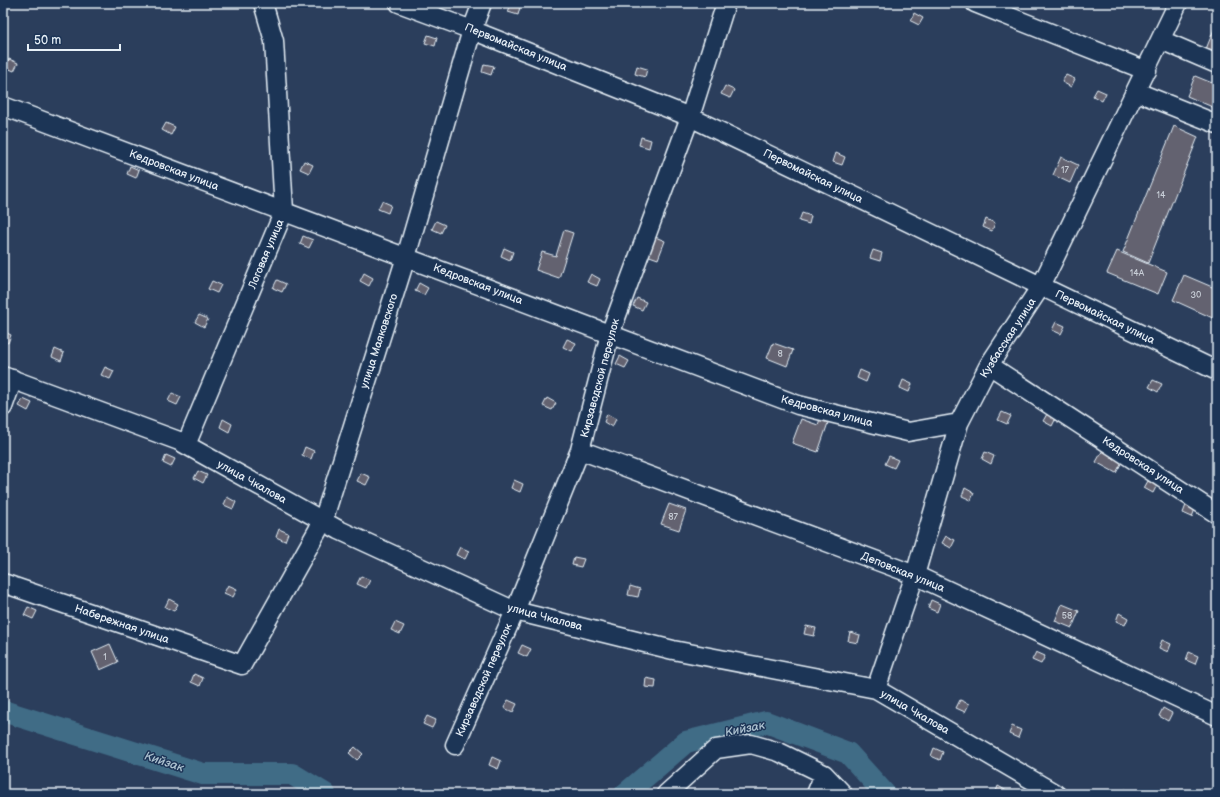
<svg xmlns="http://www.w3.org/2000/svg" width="1220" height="797" font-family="'Balsamiq Sans',sans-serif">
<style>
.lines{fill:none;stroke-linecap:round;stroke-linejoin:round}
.river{stroke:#406c86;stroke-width:22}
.building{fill:#64626f;stroke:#e8f1f8}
.minor-casing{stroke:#e8f1f8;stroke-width:21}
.minor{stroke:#1d3557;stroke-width:18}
.labels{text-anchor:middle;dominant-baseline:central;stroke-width:3;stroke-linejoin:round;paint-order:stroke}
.number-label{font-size:9px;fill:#c7cdd6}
.street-label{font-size:11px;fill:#e8f1f8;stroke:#1d3557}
.water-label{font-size:12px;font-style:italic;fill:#adc2d0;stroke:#1d3557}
</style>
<rect width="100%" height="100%" fill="#2b3e5c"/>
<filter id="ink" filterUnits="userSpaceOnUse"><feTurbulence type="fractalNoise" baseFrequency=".025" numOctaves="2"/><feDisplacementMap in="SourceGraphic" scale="8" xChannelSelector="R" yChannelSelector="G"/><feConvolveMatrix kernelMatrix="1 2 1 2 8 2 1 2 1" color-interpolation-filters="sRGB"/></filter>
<g filter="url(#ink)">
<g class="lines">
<path class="river" d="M3,711l200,63h89l33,20
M625,794l61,-52 80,-20 82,31 37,41"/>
</g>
<path class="building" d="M511,4l9,3 -2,8 -10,-3z
M914,13l9,5 -4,7 -8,-4z
M1217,22v31l-11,-4z
M428,35l9,3 -2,8 -10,-3z
M9,59l9,4 -4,8 -9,-4z
M484,64l10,2 -3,9 -9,-3z
M637,66l10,3 -2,8 -10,-3z
M1066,75l9,4 -4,8 -9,-5z
M1195,76l22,9v24l-30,-13z
M725,86l9,4 -4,8 -9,-4z
M1097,89l9,4 -4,8 -9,-5z
M166,123l9,4 -4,8 -9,-5z
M1174,126l24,11 -50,126 -25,-11z
M641,137l10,3 -2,8 -10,-3z
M836,153l9,4 -3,8 -9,-3z
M1061,157l17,8 -8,18 -17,-8z
M304,161l9,4 -4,8 -9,-4z
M130,166l9,4 -3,8 -9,-4z
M382,201l9,4 -3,8 -10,-4z
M802,213l9,3 -2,8 -10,-3z
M986,219l9,4 -3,8 -9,-4z
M436,221l9,4 -4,8 -9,-4z
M564,230l9,3 -14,45 -23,-8 6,-18 14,4z
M648,234l17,7 -7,18 -17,-6z
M303,236l10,4 -4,8 -9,-4z
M504,248l9,4 -3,8 -9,-4z
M873,250l9,3 -2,8 -10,-3z
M1117,251l50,21 -9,22 -51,-21z
M364,273l9,5 -4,8 -9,-5z
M591,274l9,5 -3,7 -10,-4z
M1184,275l33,14v31l-44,-20z
M277,280l9,4 -4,8 -9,-4z
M212,281l9,4 -4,8 -9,-4z
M419,283l9,5 -4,7 -9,-4z
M637,298l9,4 -4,8 -9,-4z
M199,315l9,4 -4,8 -9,-5z
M1056,322l9,4 -4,8 -9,-4z
M3,331l8,4 -3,8 -5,-2z
M567,339l9,4 -4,8 -9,-4z
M773,343l20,7 -6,16 -20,-8z
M55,349l9,4 -3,8 -9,-4z
M620,356l9,5 -4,7 -9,-4z
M105,367l9,4 -4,8 -9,-4z
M860,370l9,4 -3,8 -9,-4z
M903,380l9,4 -3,8 -9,-4z
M1153,380l9,4 -4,8 -9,-5z
M172,393l9,4 -4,8 -9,-4z
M547,398l9,5 -4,7 -9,-4z
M23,399l9,4 -4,8 -9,-5z
M1002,412l9,4 -4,8 -9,-4z
M607,414l9,5 -4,8 -8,-5z
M1047,414l9,4 -4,8 -9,-5z
M223,419l9,5 -3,8 -9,-5z
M801,419l17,6 2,-6 8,4 -10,29 -26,-9z
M305,447l9,4 -3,8 -9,-4z
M1104,448l19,12 -7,13 -20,-11z
M985,452l9,4 -3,8 -9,-5z
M166,455l9,4 -4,8 -8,-4z
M889,456l9,4 -4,8 -9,-4z
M198,471l9,4 -4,8 -9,-5z
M361,473l9,4 -4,8 -9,-4z
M514,480l9,4 -3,8 -9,-4z
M1148,481l9,4 -4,8 -9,-5z
M965,488l9,5 -3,7 -9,-4z
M227,497l9,5 -3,7 -9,-4z
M669,504l17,6 -7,20 -18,-6z
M1186,505l9,4 -3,8 -9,-4z
M279,529l9,4 -3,8 -9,-4z
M946,536l9,4 -4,8 -9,-5z
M460,547l9,4 -4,8 -9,-4z
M574,557l10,2 -3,8 -9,-2z
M361,576l9,4 -4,8 -9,-4z
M228,585l9,4 -4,8 -9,-4z
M630,586l10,3 -2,8 -10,-2z
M169,599l9,5 -4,7 -9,-4z
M931,600l9,4 -3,8 -9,-4z
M1062,604l17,7 -7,17 -17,-7z
M28,607l9,4 -4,8 -9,-4z
M1119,613l9,5 -3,7 -9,-4z
M395,622l9,4 -4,8 -9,-4z
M806,626l10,2 -2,8 -10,-2z
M850,632l10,3 -2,8 -10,-2z
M1162,640l9,4 -3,8 -9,-4z
M110,644l8,18 -18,8 -8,-18z
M522,645l9,4 -4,8 -9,-4z
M1036,652l9,4 -4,8 -9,-4z
M1189,652l9,4 -3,8 -9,-4z
M194,674l9,4 -3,8 -9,-4z
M646,678l10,2 -1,8 -10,-1z
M508,700l9,4 -4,8 -9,-4z
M960,700l9,4 -4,8 -9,-4z
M1163,708l9,5 -4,8 -9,-5z
M427,716l9,4 -4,8 -9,-4z
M1012,726l9,4 -3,8 -9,-4z
M355,747l8,7 -6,6 -8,-7z
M934,748l9,4 -3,8 -9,-4z
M492,757l9,4 -3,8 -9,-4z
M998,786l9,5 -1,3h-11z
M1125,789l9,4v1h-11z"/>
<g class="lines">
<defs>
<path id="minor" d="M399,3l73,27 218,87 527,254
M975,3l172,68
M1161,40l56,24
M1137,92l80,32
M3,106l795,299 110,27 51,-9
M989,365l228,149
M3,376l176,65 160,89 176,81 158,39 203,39 180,105
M3,407l10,-28
M186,445l98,-234 -10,-170 -11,-38
M580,450l335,125 302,141
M3,583l239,82 81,-144 83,-264 66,-227 10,-27
M876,689l39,-114 44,-152 30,-58 52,-79 137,-283
M455,745l60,-134 65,-161 30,-116 80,-217 36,-114
M666,794l50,-45 35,-5 28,8 45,22 19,20
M816,794l8,-20"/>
</defs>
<use href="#minor" class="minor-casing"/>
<use href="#minor" class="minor"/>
</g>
</g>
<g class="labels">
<g class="number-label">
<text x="1065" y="170">17</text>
<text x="1161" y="195">14</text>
<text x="1137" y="273">14А</text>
<text x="1196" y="295">30</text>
<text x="780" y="354">8</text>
<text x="673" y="517">87</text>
<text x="1067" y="616">58</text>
<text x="105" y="657">1</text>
</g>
<g class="street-label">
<text transform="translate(516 47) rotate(22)">Первомайская улица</text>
<text transform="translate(174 170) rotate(21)">Кедровская улица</text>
<text transform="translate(813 176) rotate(26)">Первомайская улица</text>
<text transform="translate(266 254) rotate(-67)">Логовая улица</text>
<text transform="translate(478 284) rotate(21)">Кедровская улица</text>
<text transform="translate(1105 317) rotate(26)">Первомайская улица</text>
<text transform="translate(1008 338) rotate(-57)">Кузбасская улица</text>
<text transform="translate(379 341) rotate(-72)">улица Маяковского</text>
<text transform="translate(600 378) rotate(-75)">Кирзаводской переулок</text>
<text transform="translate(827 411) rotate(15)">Кедровская улица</text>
<text transform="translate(1143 465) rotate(33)">Кедровская улица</text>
<text transform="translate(252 482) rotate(29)">улица Чкалова</text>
<text transform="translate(903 572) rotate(22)">Деповская улица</text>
<text transform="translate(545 617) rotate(15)">улица Чкалова</text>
<text transform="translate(122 624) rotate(19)">Набережная улица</text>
<text transform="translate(484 680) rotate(-66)">Кирзаводской переулок</text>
<text transform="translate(915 712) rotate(30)">улица Чкалова</text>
</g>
<g class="water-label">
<text transform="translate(745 729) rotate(-11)">Кийзак</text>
<text transform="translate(164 762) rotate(18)">Кийзак</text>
</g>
</g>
<rect width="1220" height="797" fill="none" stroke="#1d3557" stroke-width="16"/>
<rect x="8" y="8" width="1204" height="781" fill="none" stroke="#e8f1f8" stroke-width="1.5" filter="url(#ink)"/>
<path d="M28 44v6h92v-6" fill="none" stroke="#e8f1f8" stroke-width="2"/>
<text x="34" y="44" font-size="12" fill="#e8f1f8" stroke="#1d3557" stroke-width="3" paint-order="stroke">50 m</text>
</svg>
